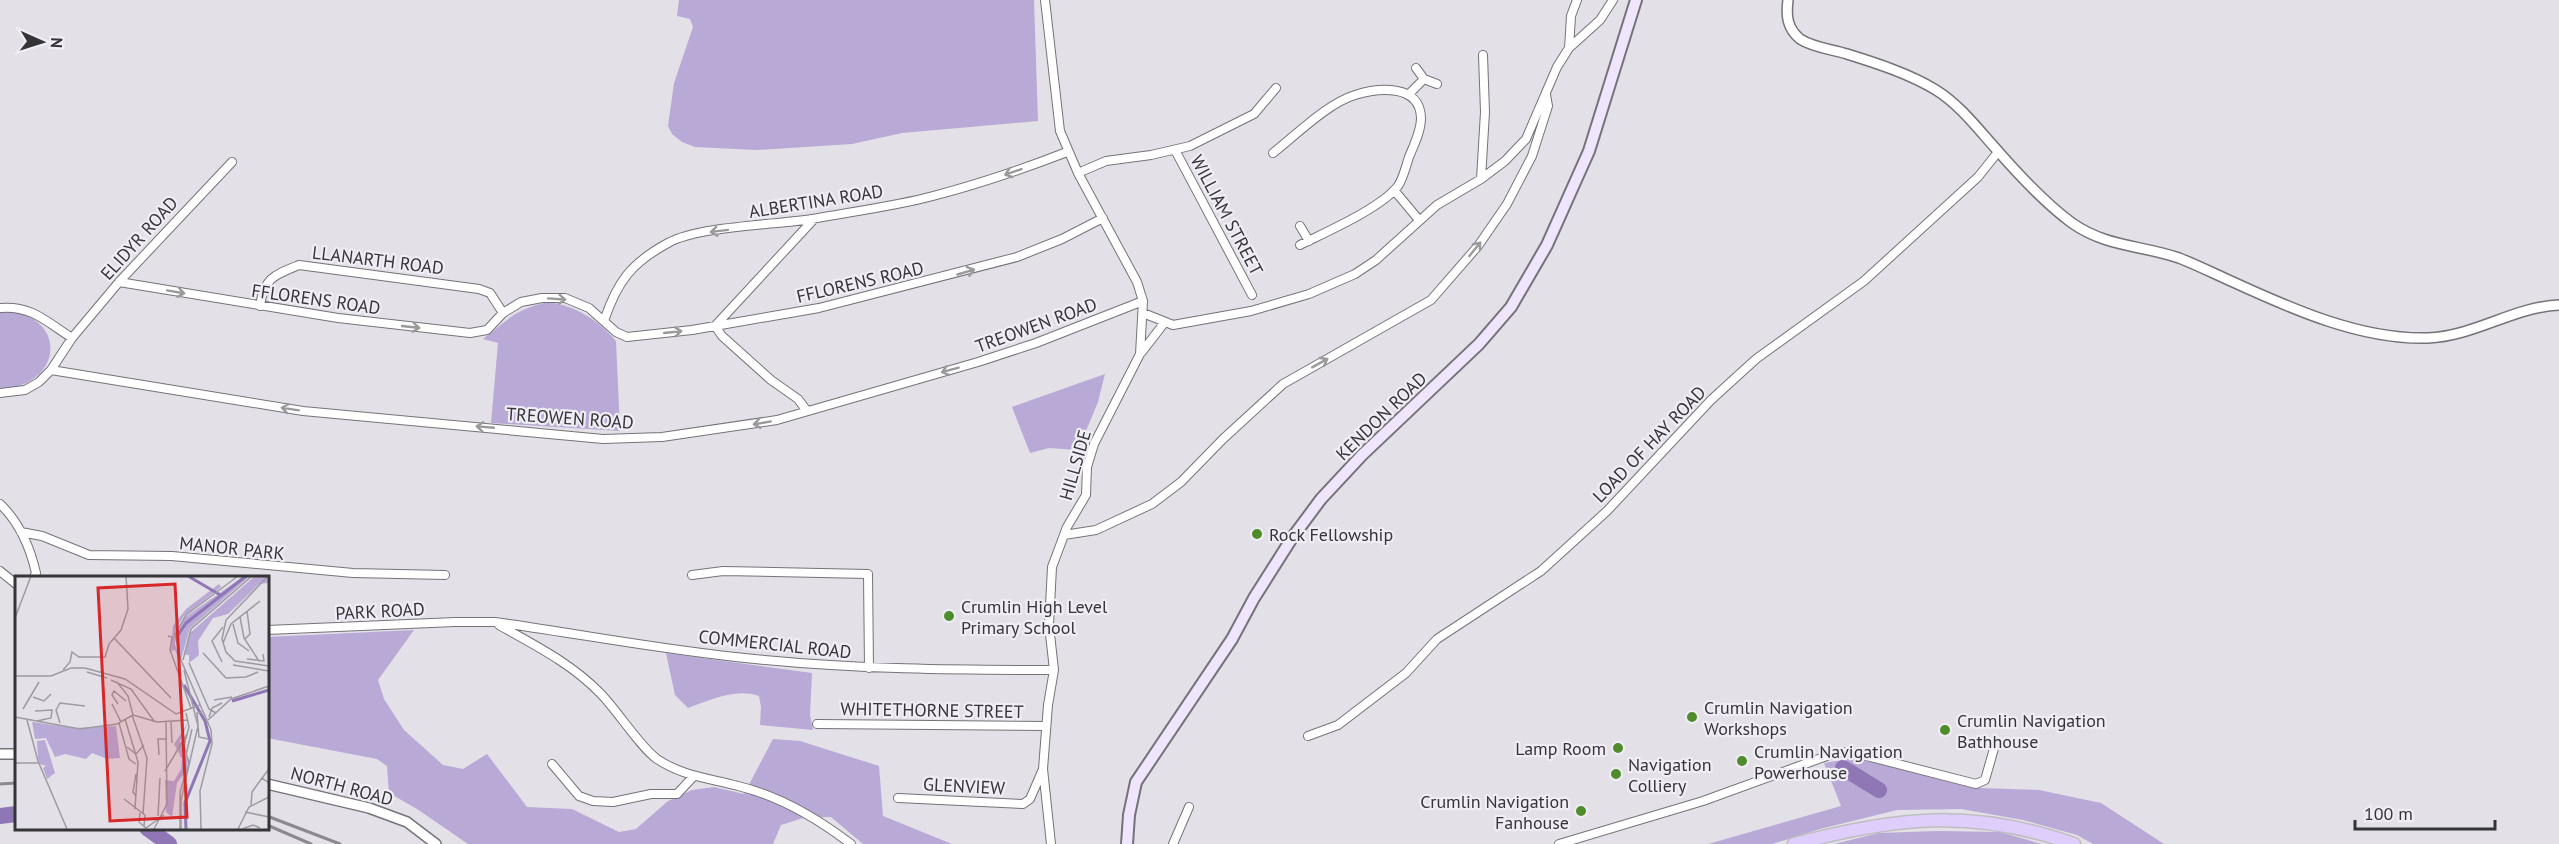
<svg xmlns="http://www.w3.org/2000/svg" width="2559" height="844" font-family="'PT Sans',sans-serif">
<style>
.green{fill:#b9a9d6}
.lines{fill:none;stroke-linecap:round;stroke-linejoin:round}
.river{stroke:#8f77b5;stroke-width:16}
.minor-casing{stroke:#757279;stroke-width:10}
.tertiary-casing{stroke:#757279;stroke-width:12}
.secondary-casing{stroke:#757279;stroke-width:14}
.primary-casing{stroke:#bebebf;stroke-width:15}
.minor{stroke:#fff;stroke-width:8}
.tertiary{stroke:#fff;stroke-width:9}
.secondary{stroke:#efe6fd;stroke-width:10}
.primary{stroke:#dfcdfb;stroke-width:12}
.rail{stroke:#8b898f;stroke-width:3}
.oneway{stroke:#9a9a9b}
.poi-dot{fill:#4e8c2c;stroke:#f0edf6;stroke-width:2}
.labels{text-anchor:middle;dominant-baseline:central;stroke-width:4.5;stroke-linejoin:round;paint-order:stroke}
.street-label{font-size:18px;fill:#353437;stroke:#f0edf6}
.poi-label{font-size:18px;fill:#353437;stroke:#f0edf6;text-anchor:start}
.inset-river{fill:none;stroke:#8f77b5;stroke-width:3}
.inset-road{fill:none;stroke:#9d9ba1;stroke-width:1.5}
.view{fill:#d62828;fill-opacity:0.15;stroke:#d62828;stroke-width:3}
.inset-edge{fill:none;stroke:#353437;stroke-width:3}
</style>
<rect width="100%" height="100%" fill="#e3e0e8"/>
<path class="green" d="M679,0h355l4,121 -136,12 -50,11 -96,6 -61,-3 -13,-5 -10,-8 -4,-8 6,-43 19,-56 -3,-8 -13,-3z
M549,302c28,5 48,17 67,39l4,90 -129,-8 7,-80 -15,-4c26,-20 32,-30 66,-37z
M11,311c59,10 49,76 -11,78v-76z
M1105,374l-7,28 -20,48 -29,-2 -19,5 -18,-46z
M414,630l-36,50 6,19 20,31 39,35 20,4 24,-15 40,53 45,2 47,23 17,-3 32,-28 24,-11 22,-3 30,7 29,-55 27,2 79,25 4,50 69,28h-89l-32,-27 -28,1 -22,7 -8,19h-305l-51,-35 -28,-16 -2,-27 -10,-7 -110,-21v-101z
M666,653l146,20 -2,42 3,15 -53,-5 1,-18 -2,-11c-24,-8 -48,4 -71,12l-13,-13z
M1854,758l124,30 61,2 62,13 63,41h-71l-16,-9 -54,-15 -62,-11 -64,1 -77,19 -48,15h-64l133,-38 -17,-43z
M1938,831l62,1 42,12h-208l45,-11z"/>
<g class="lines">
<path class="river" d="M1843,768l36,22
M0,816l16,-2
M147,828l22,16"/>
<defs>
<path id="minor" d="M1045,0l15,131 18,42 59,109 6,19 -3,53 -46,90 -7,23 -1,28 -19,32 -15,40 -3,58 5,45 -6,35 -5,64 8,75
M1569,48l2,-32 6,-16
M1416,68l8,11 13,5
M1408,95l16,-16
M1175,150l77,145
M1273,153c23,-18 55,-50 82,-58 22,-7 65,-12 66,23 0,13 -7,27 -12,39 -3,9 -6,22 -11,29 -17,22 -72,46 -98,59
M1078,173l28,-12 45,-6 39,-9 64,-32 22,-26
M1481,179l4,-67 -2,-57
M1394,190l25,30
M1300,226l9,15
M119,282l219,36 132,15 17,-3 16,-17 18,-11 21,-4h23l24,10 27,24 11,5 65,-7 127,-22 198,-51 45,-18 41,-21
M260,306c4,-28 14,-31 39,-41l180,24 11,4 13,20
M0,308c31,-3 47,14 72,30
M1143,313l30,12 78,-14 58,-17 46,-20 21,-14 61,-55 44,-26 24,-18 21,-22 31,-72 12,-19 31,-28 13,-20
M604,321c13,-39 27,-58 64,-78 30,-17 107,-18 144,-24 38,-7 84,-13 121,-23 46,-12 90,-27 134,-44
M1141,353l24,-31
M51,370l252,41 300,28 59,-2 115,-17 201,-58 58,-19 107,-42
M0,393l25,-3 14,-8 12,-12 21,-32 47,-56 113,-120
M807,411l-9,-12 -27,-19 -49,-44 -7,-10 99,-107
M0,504c19,18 30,43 36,69l-2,4
M21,532l21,4 47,19 83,1 181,17 92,2
M1064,535l32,-5 56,-26 29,-22 42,-43 60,-55 148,-84 47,-54 29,-42 25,-48 16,-50 -2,-11
M0,571l16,13
M692,575l31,-4 145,3 1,94
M499,625c35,20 72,38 101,68 17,17 40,54 57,66 25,17 52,19 81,27 42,10 79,32 113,58
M267,630l188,-8h40c86,12 174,29 260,37 100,10 199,11 299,11
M817,724l229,2
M1308,736l30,-11 68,-52 31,-34 104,-68 66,-60 104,-111 45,-41 108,-78 114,-104 20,-25
M552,764l27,32 14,5 20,1 38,-8h26l16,-17
M898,798l125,6 7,-5 13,-30
M1173,844l16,-37
M1559,844l144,-43 132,-48 16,-1 125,32 9,-4 10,-35"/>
<path id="tertiary" d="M1788,0c-2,16 -1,28 12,39 14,9 32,10 47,15 29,9 63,20 89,36 24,15 42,39 61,60 21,24 49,54 75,73 34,24 69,22 107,35 18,7 36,16 54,24 59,27 128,58 195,56 47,-2 85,-31 131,-33
M0,754h16
M267,784l102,24 38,14 29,22"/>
<path id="secondary" d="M1127,844l2,-29 7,-33 96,-143 22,-41 38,-60 29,-39 41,-44 117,-111 32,-37 36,-62 42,-94 47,-151"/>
<path id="primary" d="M1794,844c102,-27 178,-36 280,0"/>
</defs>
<use href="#minor" class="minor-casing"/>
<use href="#tertiary" class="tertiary-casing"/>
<use href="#secondary" class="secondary-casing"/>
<use href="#primary" class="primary-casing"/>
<use href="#minor" class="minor"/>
<use href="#tertiary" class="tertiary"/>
<use href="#secondary" class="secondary"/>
<use href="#primary" class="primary"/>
<path class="rail" d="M0,784l16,-1
M267,816l73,28
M267,825l44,19"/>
</g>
<defs><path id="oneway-shaft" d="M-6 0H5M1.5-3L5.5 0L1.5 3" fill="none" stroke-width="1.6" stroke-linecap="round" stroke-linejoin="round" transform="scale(1.5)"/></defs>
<g class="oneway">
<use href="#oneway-shaft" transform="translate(1013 172) rotate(161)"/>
<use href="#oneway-shaft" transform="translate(719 231) rotate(173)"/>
<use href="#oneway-shaft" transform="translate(1475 249) rotate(-51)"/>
<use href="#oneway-shaft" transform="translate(966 272) rotate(-16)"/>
<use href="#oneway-shaft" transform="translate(176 292) rotate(10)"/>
<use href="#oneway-shaft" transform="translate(557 299) rotate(4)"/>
<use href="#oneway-shaft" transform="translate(411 327) rotate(6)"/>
<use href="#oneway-shaft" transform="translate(673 332) rotate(-6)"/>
<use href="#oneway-shaft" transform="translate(1320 363) rotate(-29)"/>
<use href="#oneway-shaft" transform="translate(950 370) rotate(165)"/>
<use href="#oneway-shaft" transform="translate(290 409) rotate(-171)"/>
<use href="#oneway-shaft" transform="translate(762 423) rotate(170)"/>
<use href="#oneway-shaft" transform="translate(485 427) rotate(-175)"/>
</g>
<g class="poi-dot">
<circle cx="1257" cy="534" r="6"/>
<circle cx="949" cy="616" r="6"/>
<circle cx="1692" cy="717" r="6"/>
<circle cx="1945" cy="730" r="6"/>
<circle cx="1618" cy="748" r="6"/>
<circle cx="1742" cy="761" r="6"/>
<circle cx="1616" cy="774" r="6"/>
<circle cx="1581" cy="811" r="6"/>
</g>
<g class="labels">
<g class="street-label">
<text transform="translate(816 201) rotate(-9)">ALBERTINA ROAD</text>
<text transform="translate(1227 215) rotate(62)">WILLIAM STREET</text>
<text transform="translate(139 238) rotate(-48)">ELIDYR ROAD</text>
<text transform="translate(378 260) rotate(7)">LLANARTH ROAD</text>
<text transform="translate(860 282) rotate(-13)">FFLORENS ROAD</text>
<text transform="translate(316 299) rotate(8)">FFLORENS ROAD</text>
<text transform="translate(1036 325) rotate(-20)">TREOWEN ROAD</text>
<text transform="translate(1381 416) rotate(-44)">KENDON ROAD</text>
<text transform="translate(570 418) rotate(4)">TREOWEN ROAD</text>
<text transform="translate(1649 444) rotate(-46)">LOAD OF HAY ROAD</text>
<text transform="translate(1075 465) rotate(-74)">HILLSIDE</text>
<text transform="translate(232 548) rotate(6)">MANOR PARK</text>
<text transform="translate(380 611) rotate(-3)">PARK ROAD</text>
<text transform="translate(775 644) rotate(6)">COMMERCIAL ROAD</text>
<text transform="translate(932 710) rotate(1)">WHITETHORNE STREET</text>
<text transform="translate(342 786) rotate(15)">NORTH ROAD</text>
<text transform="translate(964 786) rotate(3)">GLENVIEW</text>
</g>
<g class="poi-label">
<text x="1269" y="534">Rock Fellowship</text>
<text x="961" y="606">Crumlin High Level<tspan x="961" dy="21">Primary School</tspan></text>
<text x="1704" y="707">Crumlin Navigation<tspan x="1704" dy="21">Workshops</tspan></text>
<text x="1957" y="720">Crumlin Navigation<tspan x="1957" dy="21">Bathhouse</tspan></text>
<text x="1606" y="748" text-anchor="end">Lamp Room</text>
<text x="1754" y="751">Crumlin Navigation<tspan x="1754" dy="21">Powerhouse</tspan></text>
<text x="1628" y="764">Navigation<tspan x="1628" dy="21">Colliery</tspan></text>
<text x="1569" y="801" text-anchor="end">Crumlin Navigation<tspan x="1569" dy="21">Fanhouse</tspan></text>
</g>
</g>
<g transform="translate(15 576)">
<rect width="254" height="254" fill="#e3e0e8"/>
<path d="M229,0h6l-60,52 -9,31 -5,-24 8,-17zM240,0h13v7l-9,1 -31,30 -15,4 -15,23 1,14 -10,8v-8h-4l5,-22zM204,8l2,3 -37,29 -8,12 -1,16 7,23 -7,-17 -4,1 2,-25 13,-17zM17,146l42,6 42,-2 4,32 -13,1 -15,-6 -6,6 -21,-5 -10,3 -9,-19 -11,1zM173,147l-8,18 8,20 -2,10 -9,12 -5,34 -6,-5 -1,-32 9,1 7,-12 1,-10 -8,-15zM30,164l10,33 -8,6 -4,-11 3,-2 -6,-2 -2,-6 -1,-17z" fill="#b9a9d6"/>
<path class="inset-river" d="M173,0l34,20M163,59l8,-12 60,-47M169,109l21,36 5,20 -25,62 1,26M217,125l37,-11"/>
<path class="inset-road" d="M253,0l-42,44 -4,19 4,13 9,9 34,5M225,41l4,21 15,23M0,42l16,-42M218,48l5,19 11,8M153,60l4,1 -2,13 21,58M99,62l57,60M230,63l5,-5 -3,-23M208,67l8,-19 29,-23M188,77l23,25 20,-1 12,-5M232,83l17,2 -1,-7M168,84l8,-31 61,-53M207,86l-10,-21 11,-14M174,87l20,46 7,4M218,89l36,6M48,94l7,-8 2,-10 7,5h26l4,-13 12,-14 7,-21 -2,-33M72,96l20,6M0,100h36l20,-8h14l40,11 51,35 24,-9M96,104l20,9 23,32M102,106l11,14 5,19M18,121l11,4 7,-7M199,124l18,-3M97,128l9,18M103,128l-6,-9 2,-4 12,10M8,133l16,-27M20,135l17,-1 -1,8 -14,3M187,136l-5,1 2,24 9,2M117,139l15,43 -4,56M118,139l24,7 31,-2M0,141l65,12 37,-5 16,-9M194,141l3,-9 10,-5M110,143l13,43 -3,47M12,144l11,41 29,68M193,144l23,-21 38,-13M156,146l1,21M45,147l-4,-13 4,-7 25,3M104,147l10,36 7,5M196,154l-30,-70 -6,-26 11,-19 52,-39M112,171l9,7 8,-9M144,179l-1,-16h9M171,179l6,-26M0,187h24M254,193l-7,9 7,5M150,195l22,-37M121,198l-3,18 3,4M109,223l21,16 -1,11M236,229l1,-13 10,-14M230,236l24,5M125,237l-1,9 7,6 18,-13M143,240l2,-38M139,253l13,-25 -1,-82M165,253v-37l9,-29 -5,-17 5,-19 -3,-14M166,253v-29l17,-74 -14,-56M186,253l-1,-38 12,-47 -1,-15M223,253l11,-22 20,-10M227,253l11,-4 7,3"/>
<path class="view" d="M160,8l12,233 -77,4 -12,-233z"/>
<rect width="254" height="254" class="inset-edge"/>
</g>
<g transform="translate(42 42) rotate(93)" stroke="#f0edf6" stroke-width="4.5" paint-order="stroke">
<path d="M0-4.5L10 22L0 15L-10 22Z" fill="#353437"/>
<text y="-9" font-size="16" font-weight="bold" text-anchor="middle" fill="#353437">N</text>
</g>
<path d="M2355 820v9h140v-9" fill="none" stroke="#353437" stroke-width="3"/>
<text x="2364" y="820" font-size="18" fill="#353437" stroke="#f0edf6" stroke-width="4.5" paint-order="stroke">100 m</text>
</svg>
